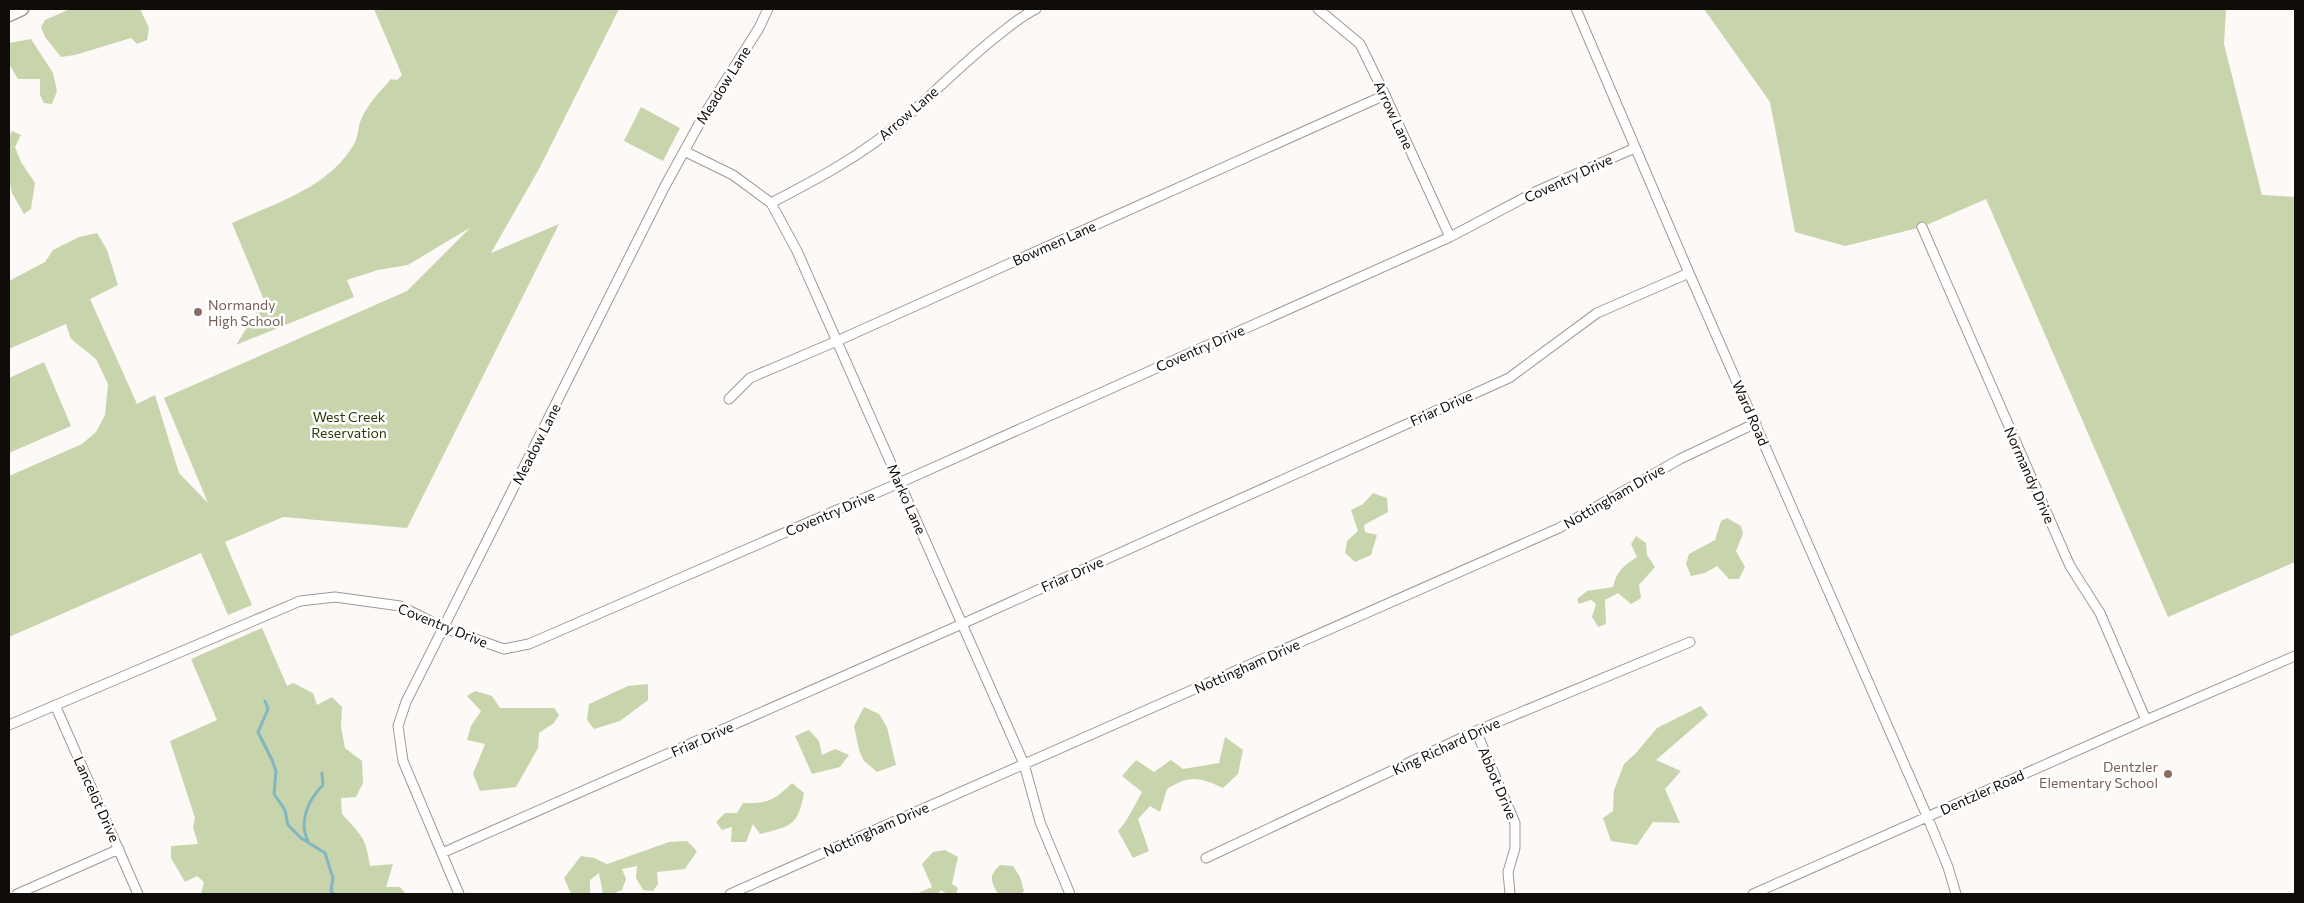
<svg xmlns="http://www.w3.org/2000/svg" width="2304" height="903" font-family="Commissioner,sans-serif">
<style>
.green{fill:#c8d5ac}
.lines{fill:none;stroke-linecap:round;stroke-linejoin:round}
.stream{stroke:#82b7c1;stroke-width:3}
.minor-casing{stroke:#a29893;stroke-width:11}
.secondary-casing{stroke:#a29893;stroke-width:15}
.minor{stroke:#fff;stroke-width:9}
.secondary{stroke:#fff;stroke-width:12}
.education-dot{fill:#8d6e63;stroke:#fff;stroke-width:2}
.labels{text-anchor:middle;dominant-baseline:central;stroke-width:5;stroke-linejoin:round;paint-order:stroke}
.street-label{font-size:14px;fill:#0f0c0a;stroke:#fff}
.education-label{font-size:14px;fill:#785e54;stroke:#fff;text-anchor:start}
.park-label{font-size:14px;fill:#2e3909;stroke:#fff}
</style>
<rect width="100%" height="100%" fill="#fdf9f7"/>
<path class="green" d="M70,9h70l9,19 -2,12 -10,4 -6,-6 -56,17 -14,2 -16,-20 -4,-10 4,-7z
M374,9h245l-80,160 -48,84 68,-29 -152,304 -124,-11 -58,25 27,63 -24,10 -27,-62 -192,84v-161l73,-32 14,-12 9,-17 3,-31 -12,-25 -25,-20 -5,-15 -57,25v-68l36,-19 8,-12 26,-13 18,-4 10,17 11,35 -28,14 47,105 18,-9 24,78 29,30 -44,-105 243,-107 64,-64 -63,38 -30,5 -31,10 7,17 -118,48 28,-45 -32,-77c43,-20 97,-35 122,-79 4,-6 4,-15 6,-22 7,-18 19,-29 31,-43l6,1 5,-5z
M1704,9h522l-2,35 38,151 33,2v365l-127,55 -182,-418 -64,28 -77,19 -50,-14 -25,-130z
M31,39l22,34 4,18 -5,13 -8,-1 -4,-8v-16h-22l-9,-15v-21z
M641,107l39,21 -17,33 -39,-20z
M12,131l9,4 -6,12 6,15 14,21 -4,26 -7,5 -12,-21 -3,-14v-42z
M44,362l27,64 -62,27v-75z
M1373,493l14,5 1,14 -24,13 1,7 12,3 -6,20 -16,7 -10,-9 2,-12 11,-10 -7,-21 12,-6z
M1727,518l14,8 2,8 -7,17 9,16 -6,12h-10l-12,-13 -12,7 -14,3 -5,-12 3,-10 26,-14 6,-19z
M1636,536l10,7 1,12 8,12 -16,18 2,13 -10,6 -13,-11 -13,7 1,24 -8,3 -6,-10 4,-13 -5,-4 -12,4 -2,-5 10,-8 26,-4c3,-15 11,-22 24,-30l-6,-13z
M262,628l25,58 6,-3 20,10 4,12 15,-8 10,10 -1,20 4,21 17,13 1,22 -7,14 -15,1 1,16c19,21 24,23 28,52l23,-2 -7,23h14l6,7h-205l3,-12 -7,-6 -12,6 -14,-24v-12l27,-2 -5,-17 2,-9 -25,-77 47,-21 -26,-61z
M648,684v16l-28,21 -26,8 -7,-9 2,-16 39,-18z
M475,691l17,5 8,12h54l5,7 -5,8 -15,10 -1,15 -22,39 -36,4 -7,-17 12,-30 -18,-4 4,-14 10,-15 -14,-15z
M1701,706l7,9 -52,45 25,11 -16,18 15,34 -27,-1 -16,23 -26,-4 -8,-23 10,-7 1,-21 10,-26 12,-11 21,-25z
M864,707l15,7 8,13 9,38 -19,7 -13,-11 -5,-11 -5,-24z
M809,730l10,11 3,14 13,-6 14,6 -9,12 -28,7 -17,-38z
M1225,737l18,13 -5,24 -15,14c-25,-11 -33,-13 -56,1l-7,23 -10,-6 -12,13 11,32 -16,7 -15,-27c11,-12 16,-25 24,-39l-20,-16 14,-16 18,12 17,-12 12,9 36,-6z
M792,783l12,10c-6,33 -13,33 -44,41l-7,-10 -7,18h-15l1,-15 -10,3 -6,-8 9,-9h12l6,-10c24,1 32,-3 49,-20z
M687,841l10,10 -12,18 -28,3 1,12 -5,7 -10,-1 -7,-12 1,-12 -15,3 4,10 -4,11 -10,4h-9l-4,-21 -9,7v14h-19l-7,-16 17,-22 13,2 13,6 62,-22z
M945,850l13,7 -6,27 6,4 -2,6h-9l-6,-4 -3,4h-22l16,-7 -10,-23 11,-12z
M1000,865l13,1 7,11 4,14 -3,3h-23c-7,-13 -10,-18 2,-29z"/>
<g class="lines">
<path class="stream" d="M265,701l3,8 -10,23 14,28 4,11 -2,23 11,16 3,15 13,13 24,15 8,25 -2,13 3,3
M308,841c-10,-20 1,-42 15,-56l-1,-12"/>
<defs>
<path id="minor" d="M1318,9l42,35 25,51 65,142
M1576,9l113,264 238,543 21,51 8,27
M684,151l49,24 38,28 26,48 227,513 16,58 30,72
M771,203c46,-24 92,-48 132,-83 31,-27 60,-57 93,-83 13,-10 25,-21 40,-28
M1922,227l148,339 30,47 46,107
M729,399l21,-21 87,-37 548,-246
M55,705l83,189
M9,725l291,-124 35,-4 65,9 44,22 60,21 25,-5 370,-161 551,-246 87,-46 98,-43
M1476,731l39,92v25l-7,24 2,22
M442,853l520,-229 547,-246 88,-65 92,-40
M1206,858l270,-127 214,-89
M17,894l102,-45
M459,894l-56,-133 -5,-35 8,-24 259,-516 39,-71 55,-87 9,-19
M730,894l829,-366 121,-69 76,-36
M1753,894l393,-174 149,-64"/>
<path id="secondary" d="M9,15l13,-6"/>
</defs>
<use href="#minor" class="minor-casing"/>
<use href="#secondary" class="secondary-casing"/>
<use href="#minor" class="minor"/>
<use href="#secondary" class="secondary"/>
</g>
<g class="education-dot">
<circle cx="198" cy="312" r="5"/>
<circle cx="2168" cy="774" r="5"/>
</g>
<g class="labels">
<g class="street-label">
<text transform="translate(723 85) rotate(-58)">Meadow Lane</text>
<text transform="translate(908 113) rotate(-41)">Arrow Lane</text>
<text transform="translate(1394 115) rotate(65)">Arrow Lane</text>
<text transform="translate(1568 178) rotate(-25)">Coventry Drive</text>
<text transform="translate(1054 243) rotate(-24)">Bowmen Lane</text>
<text transform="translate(1200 348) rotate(-24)">Coventry Drive</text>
<text transform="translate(1441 408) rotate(-24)">Friar Drive</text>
<text transform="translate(1751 413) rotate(66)">Ward Road</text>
<text transform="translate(536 444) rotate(-63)">Meadow Lane</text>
<text transform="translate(2030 475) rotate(66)">Normandy Drive</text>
<text transform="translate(1614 496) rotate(-30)">Nottingham Drive</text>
<text transform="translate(907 499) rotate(66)">Marko Lane</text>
<text transform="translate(830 513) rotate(-23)">Coventry Drive</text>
<text transform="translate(1072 574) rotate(-24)">Friar Drive</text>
<text transform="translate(443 625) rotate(22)">Coventry Drive</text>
<text transform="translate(1247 666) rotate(-24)">Nottingham Drive</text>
<text transform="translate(702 739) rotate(-24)">Friar Drive</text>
<text transform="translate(1446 746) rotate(-25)">King Richard Drive</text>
<text transform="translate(1498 783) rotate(67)">Abbot Drive</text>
<text transform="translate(1982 792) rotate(-24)">Dentzler Road</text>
<text transform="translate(97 799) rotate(66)">Lancelot Drive</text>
<text transform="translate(876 829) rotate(-24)">Nottingham Drive</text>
</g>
<g class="education-label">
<text x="208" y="304">Normandy<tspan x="208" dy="16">High School</tspan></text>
<text x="2158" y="766" text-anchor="end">Dentzler<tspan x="2158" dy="16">Elementary School</tspan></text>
</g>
<g class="park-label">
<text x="349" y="416">West Creek<tspan x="349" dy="16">Reservation</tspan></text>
</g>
</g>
<rect width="2304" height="903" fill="none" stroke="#0f0c0a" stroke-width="20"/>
</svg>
